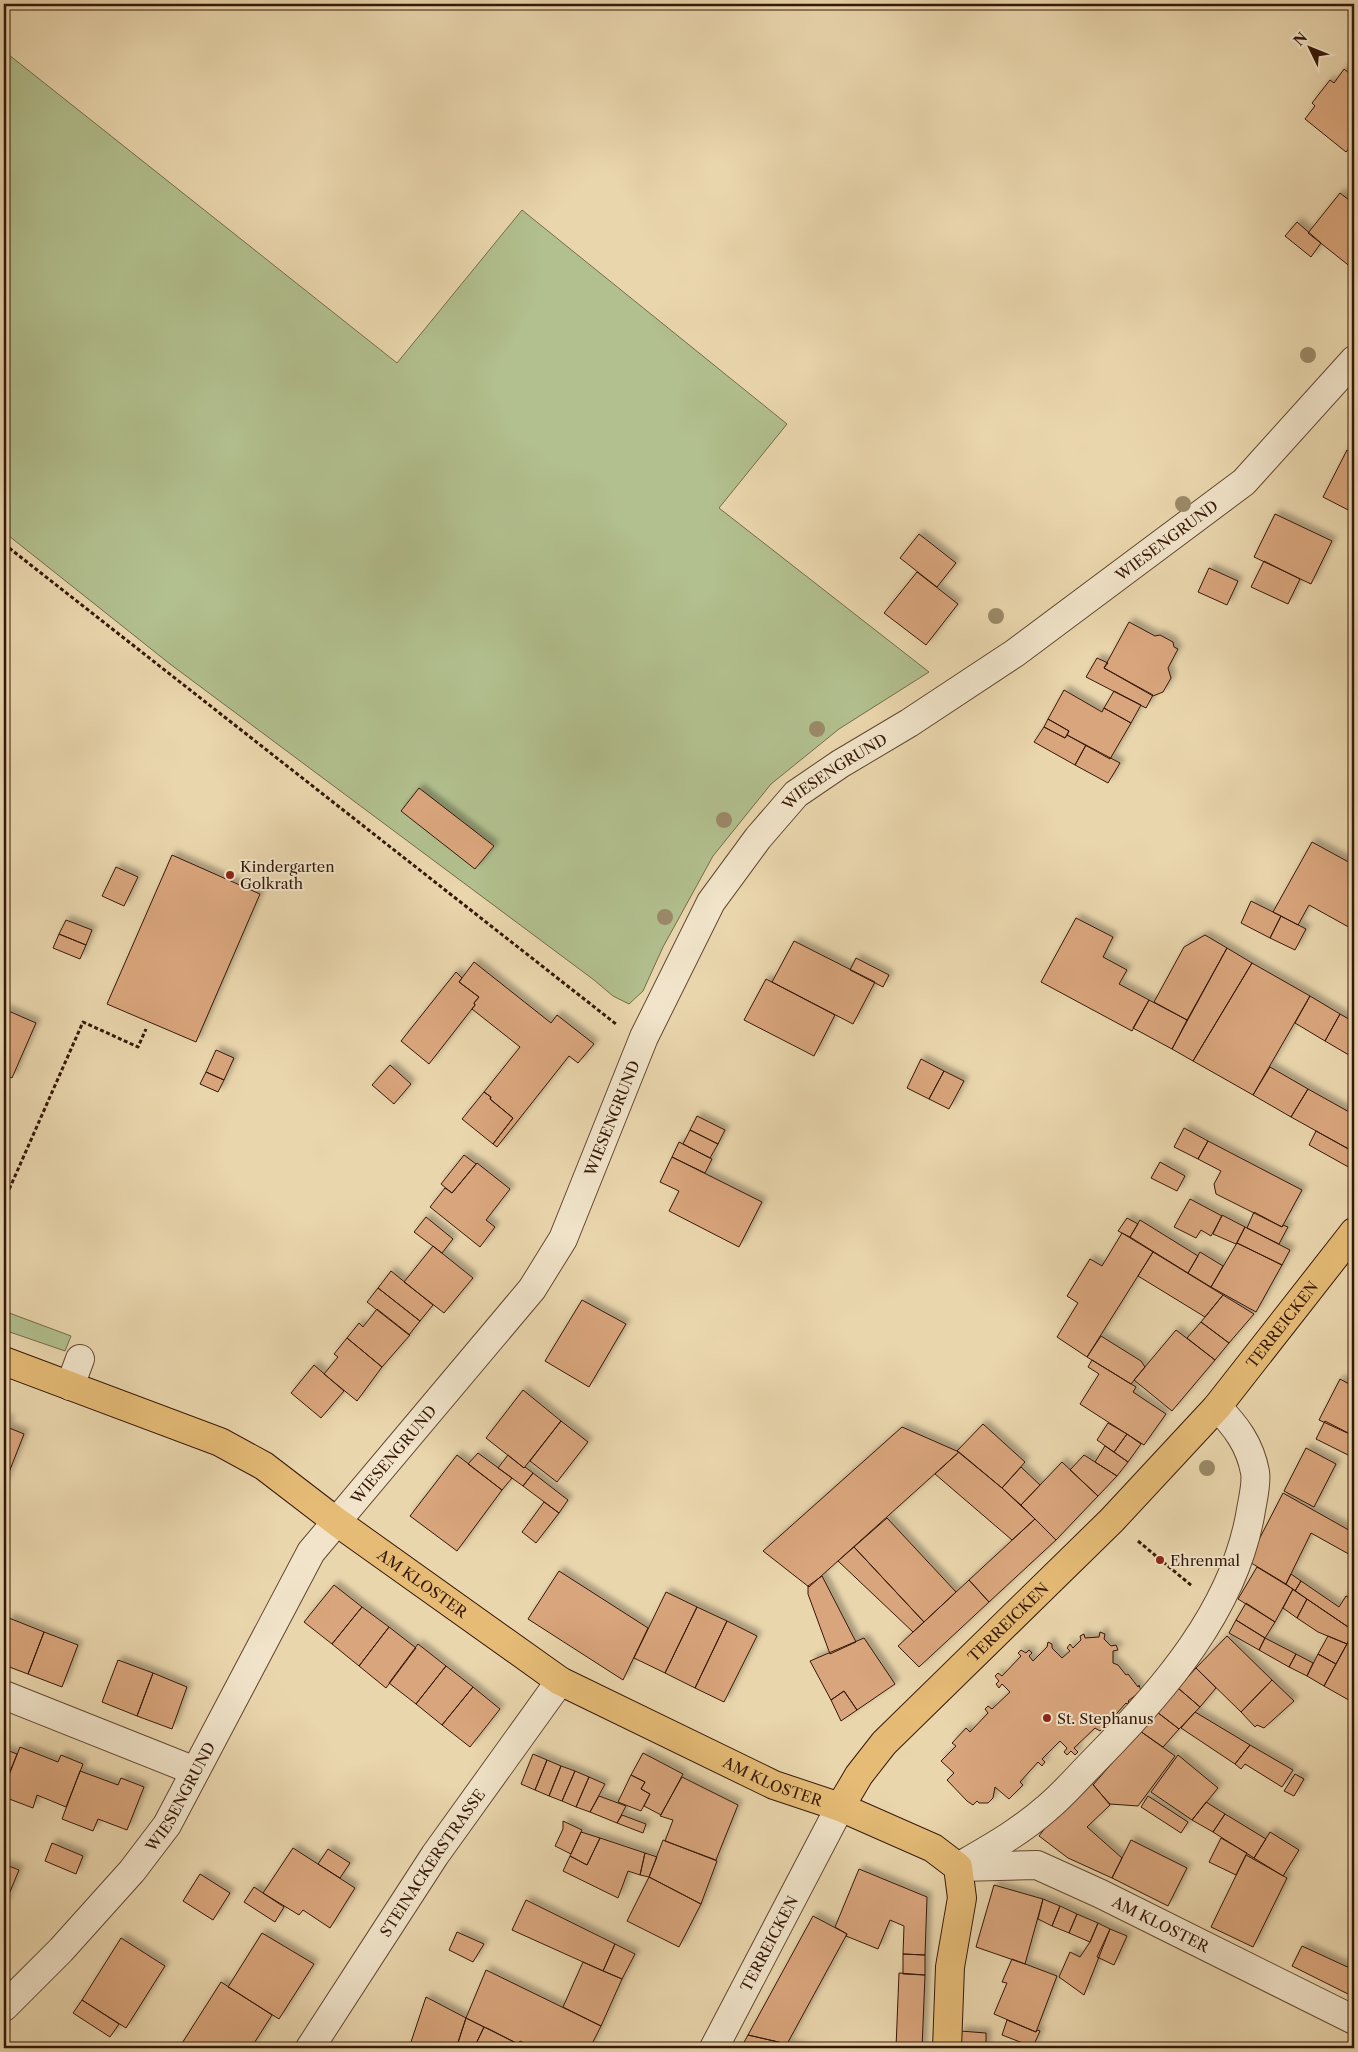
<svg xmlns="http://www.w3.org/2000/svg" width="1358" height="2052" font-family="'Libre Caslon Text',serif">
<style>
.green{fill:#b2bf8e;stroke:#746c4b}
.building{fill:#d9a57b;stroke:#361808;filter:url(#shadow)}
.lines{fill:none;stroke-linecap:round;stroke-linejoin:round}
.minor-casing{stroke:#634831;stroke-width:30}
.major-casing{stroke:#361808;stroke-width:30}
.path{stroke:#361808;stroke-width:3;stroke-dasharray:4 2.5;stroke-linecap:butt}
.minor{stroke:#f1e4ca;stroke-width:28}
.major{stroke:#e5bb76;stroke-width:28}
.tree{fill:#9b8968}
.poi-dot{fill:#8f2418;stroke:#f1e4ca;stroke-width:2}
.labels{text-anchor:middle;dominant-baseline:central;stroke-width:4;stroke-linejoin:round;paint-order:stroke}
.street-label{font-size:15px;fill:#361808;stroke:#f1e4ca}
.poi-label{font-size:15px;fill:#361808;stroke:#f1e4ca;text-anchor:start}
</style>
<defs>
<filter id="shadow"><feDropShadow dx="4.5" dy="-4.5" stdDeviation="2.5" flood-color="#0004"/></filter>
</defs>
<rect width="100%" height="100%" fill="#ead6ad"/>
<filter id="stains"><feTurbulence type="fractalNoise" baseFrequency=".004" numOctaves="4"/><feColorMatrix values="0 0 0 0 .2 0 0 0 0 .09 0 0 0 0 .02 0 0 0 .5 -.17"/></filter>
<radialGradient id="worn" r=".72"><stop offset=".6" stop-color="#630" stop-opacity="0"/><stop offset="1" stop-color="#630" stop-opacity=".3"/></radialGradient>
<path class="green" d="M4,51l393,312 125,-153 265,214 -68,84 210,164 -90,57 -68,55 -58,72 -50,91 -20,44 -14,13 -16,-8 -19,-16 -424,-316 -166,-132z
M4,1311l67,25 -6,15 -61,-21z"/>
<path class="building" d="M1344,69l10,8v65l-8,10 -41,-33 10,-13 -3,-3 18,-23 4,3z
M1340,193l14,11v61l-2,3 -44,-35z
M1297,222l24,21 -10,14 -26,-21z
M1347,450l7,4v59l-31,-16z
M1275,514l57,27 -21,43 -57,-27z
M919,534l37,29 -19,24 -37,-29z
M1264,561l36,18 -12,25 -37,-17z
M1209,568l29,13 -11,24 -29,-13z
M917,572l41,32 -32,41 -42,-32z
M1129,622l26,14 5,-1 13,7 1,5 4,2 -10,19 3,10 -8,14 -10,4 -49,-28z
M1097,658l11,5 -4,5 49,27 -7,13 -60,-31z
M1064,690l38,22 2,-4 27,15 -21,36 -43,-24 2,-4 -21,-12z
M1114,691l27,14 -10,18 -27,-15z
M1048,719l21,12 -4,7 -21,-11z
M1044,727l21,11 2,-3 19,10 -11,20 -41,-23z
M1086,745l34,18 -12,20 -33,-18z
M419,788l75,58 -19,23 -74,-58z
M1312,842l42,23v65l-45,-25 -11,20 -25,-13z
M172,855l88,39 -64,148 -89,-38z
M116,867l22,10 -14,29 -22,-10z
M1251,901l30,15 -11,22 -29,-15z
M1281,916l25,13 -11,21 -25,-12z
M1076,918l37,19 -10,20 24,13 -8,14 30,16 -17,31 -91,-49z
M66,920l26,10 -6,15 -27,-11z
M59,934l27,11 -6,14 -27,-11z
M1205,935l22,13 -40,72 -33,-18 30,-55z
M794,941l81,41 -22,42 -81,-42z
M1227,948l25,15 -59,98 -21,-12z
M856,958l33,17 -6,12 -33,-17z
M474,962l77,61 6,-8 37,29 -16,19 -9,-7 -72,91 -4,-3 20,-26 -23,-19 1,-2 -7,-5 36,-45 -48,-38 3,-4 -1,-2 5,-6 -20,-15z
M1252,963l58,33 -57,99 -60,-34z
M456,972l6,6 -3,4 20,15 -5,6 1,2 -46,59 -28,-23z
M766,979l69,36 -21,41 -70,-36z
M1310,996l30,18 -15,27 -30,-18z
M1149,1000l38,20 -15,29 -39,-21z
M4,1009l32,14 -24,55 -8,-4z
M1340,1014l14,8v36l-29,-17z
M216,1050l18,8 -10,22 -18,-8z
M921,1059l23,12 -15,28 -22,-11z
M390,1065l21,19 -17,20 -22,-19z
M1270,1067l38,22 -17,28 -38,-22z
M944,1071l20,10 -15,28 -20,-10z
M206,1072l18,8 -6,12 -18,-8z
M1308,1089l43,24 3,-4v43l-63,-35z
M484,1092l7,5 -1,2 23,19 -20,26 -31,-25z
M697,1116l28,14 -7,14 -28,-14z
M1184,1128l24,13 -10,18 -24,-12z
M690,1130l28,14 -8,14 -27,-14z
M1316,1131l38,21v13l-2,4 -43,-24z
M1208,1141l94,49 -20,37 -66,-33 -2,-10 7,-13 -23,-12z
M679,1142l33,17 -7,14 -33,-16z
M464,1155l12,9 -24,29 -11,-9z
M672,1157l90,45 -23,45 -70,-36 10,-20 -19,-9z
M1160,1162l25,14 -8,15 -26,-13z
M477,1163l33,26 -24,31 9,7 -15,20 -50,-40 15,-19 7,5z
M1190,1199l32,17 -11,20 -10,-6 -5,8 -22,-11z
M1254,1212l28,15 1,-2 5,2 -9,17 -32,-16z
M1222,1215l23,12 -9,17 -23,-10z
M426,1217l27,22 -11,14 -28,-21z
M1127,1218l11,6 -8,13 -12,-6z
M1140,1220l58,36 -10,17 -58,-36z
M1245,1227l45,23 -8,15 -45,-22z
M1122,1233l31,19 -66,105 -30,-20 21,-34 -11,-7 23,-37 12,7z
M1237,1243l45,22 -26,47 -45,-25z
M433,1246l40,32 -29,35 -40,-31z
M1153,1252l70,43 -18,22 -67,-41z
M1200,1252l23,14 -12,21 -23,-14z
M391,1271l42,34 -13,16 -42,-33z
M378,1288l42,33 -11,14 -42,-33z
M1223,1295l31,19 -25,29 -28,-21z
M582,1300l44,24 -37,63 -44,-26z
M377,1309l33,26 -28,32 -35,-29 12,-15 4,4z
M1201,1322l28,21 -14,17 -28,-22z
M1176,1330l39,30 -43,51 -38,-31z
M1101,1336l40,25 4,6 -14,17 -44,-27z
M347,1338l35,29 -25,34 -33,-27 14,-17 -4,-3z
M1092,1360l44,27 -3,5 33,22 -22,31 -64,-41 19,-30 -11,-7z
M314,1365l30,26 -23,27 -30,-25z
M1340,1379l9,5 3,-3 2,1v54l-35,-16z
M523,1390l38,31 -37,47 -38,-30z
M4,1418l5,2 -2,7 17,7 -20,51z
M561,1421l27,21 -31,40 -27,-21z
M1325,1421l29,15v22l-38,-19z
M1108,1423l19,11 -13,18 -17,-12z
M983,1424l42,38 -23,26 -45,-37z
M902,1427l57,25 -150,135 -46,-36z
M1127,1434l14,10 -13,18 -14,-10z
M1105,1446l23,16 -11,14 -22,-14z
M1306,1448l30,16 -22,43 -30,-16z
M959,1452l43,36 33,31 -23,21 -77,-66z
M478,1453l34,25 -10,12 -34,-26z
M457,1455l45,35 -45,61 -47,-35z
M508,1455l16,13 1,-1 8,6 -10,13 -25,-18z
M1084,1455l33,21 -19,20 -28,-26z
M1062,1462l36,34 -42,44 -35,-35z
M1021,1467l19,18 -19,20 -19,-17z
M533,1473l35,27 -9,13 -36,-27z
M1283,1493l71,40v24l-43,-24 -25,51 -38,-23z
M544,1502l15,11 -23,30 -14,-11z
M887,1518l69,74 -32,30 -70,-75z
M1035,1519l21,21 -67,62 -20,-22z
M854,1547l70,75 -11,10 -75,-71z
M1257,1567l36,22 -18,33 -37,-23z
M559,1571l89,57 -25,52 -95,-61z
M1291,1574l10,7 -6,10 -9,-7z
M822,1576l34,66 -26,12 -22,-60v-8z
M969,1580l20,22 -70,65 -21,-21z
M1301,1581l38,26 7,-11 8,5v30l-59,-40z
M334,1585l28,22 -30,37 -28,-22z
M1293,1589l14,10 -10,19 -14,-10z
M666,1592l31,15 -32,66 -31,-15z
M1307,1599l47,32 -7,13 -29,-12 -21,-14z
M1246,1603l29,19 -10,16 -29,-18z
M362,1607l27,20 -30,39 -27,-22z
M697,1607l30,14 -32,67 -30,-15z
M9,1618l35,14 -16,42 -24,-9v-32z
M1236,1620l29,18 -6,12 -30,-17z
M727,1621l30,15 -33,66 -29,-14z
M389,1627l27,21 -30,40 -27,-22z
M1354,1631v72l-30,-17z
M44,1632l34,13 -16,42 -34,-13z
M1100,1632l5,2 -1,5 7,7 5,-1 2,5 -5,1v12l5,2 8,10 2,-1 10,13 1,-2 2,6 -13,10 1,1 -2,2 -1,-1 -9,10 -1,3 -1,-1 -15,16 -5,-3 -21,20 4,4 -3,3 -4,-4 -4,4 -3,-3 3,-4 -7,-7 -18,18 3,3 -3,4 -4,-4 -18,20 3,3 -14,14 -14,-12 -2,11 -5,5h-9l-2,-2 -4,4 -6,-4 -20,-21 7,-7 -13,-12 15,-15 -4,-3 14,-15 4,4 18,-19 -3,-4 3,-3 4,3 18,-17 -8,-8 -3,4 -3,-4 3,-3 -4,-5 3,-3 4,3 19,-20 -3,-3 3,-3 5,3 3,-3 3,3 -3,3 4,5 14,-14 1,-5 4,2v4l10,10 8,-7 -3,-3 3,-4 3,4 8,-8 -1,-4 4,-2 1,4 14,-1z
M1227,1636l45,44 -31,32 -45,-44z
M1328,1636l19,8 -11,20 -18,-10z
M864,1638l31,46 -38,26 -13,-19 -13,9 -21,-39z
M1265,1638l31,16 -7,13 -30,-17z
M418,1644l28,22 -30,38 -27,-21z
M1296,1654l17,9 -6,13 -18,-9z
M1318,1654l18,10 -12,22 -17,-10z
M118,1660l35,13 -16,43 -35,-14z
M446,1666l27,21 -31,38 -26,-21z
M1196,1668l20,20 -16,19 -22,-19z
M153,1673l34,14 -15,42 -35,-13z
M1272,1680l22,21 -30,27 -7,-3 -2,2 -14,-15z
M473,1687l27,22 -30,38 -28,-22z
M1178,1688l22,19 -21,22 -22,-17z
M844,1691l13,19 -16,11 -10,-21z
M1157,1712l22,17 -16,18 -23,-16z
M1195,1712l55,33 -15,19 -54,-36z
M1140,1731l35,25 -37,50 -28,-2 -17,-19z
M1250,1745l43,25 -11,17 -37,-23 -4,5 -6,-5z
M20,1747l38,15 3,-7 22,9 -17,43 -29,-12 -4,13 -29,-11v-9z
M4,1749l13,5 -12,30 -1,-1z
M643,1753l40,21 -22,41 -17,-9 6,-12 -9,-5 4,-7 -14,-7z
M533,1754l14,6 -12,30 -14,-6z
M1178,1755l40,33 -26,32 -41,-28z
M547,1760l14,6 -12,30 -14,-6z
M561,1766l14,5 -13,30 -13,-5z
M80,1771l38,14 3,-7 23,9 -17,43 -29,-11 -5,12 -31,-12z
M575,1771l14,6 -13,30 -14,-6z
M1295,1774l9,5 -10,17 -10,-5z
M631,1775l14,7 -4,7 9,5 -9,17 -23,-9z
M589,1777l16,7 -15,28 -14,-5z
M682,1777l56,28 -22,55 -51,-19 8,-21 -13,-4z
M1091,1782l19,23 -23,22 35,31 -10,20 -44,-20 -29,-22 22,-29z
M599,1796l27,10 -9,17 -27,-11z
M1148,1796l40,26 -7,11 -40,-26z
M1206,1802l19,12 -12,18 -21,-12z
M1225,1814l41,25 -12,19 -41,-26z
M622,1815l24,9 -3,9 -26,-10z
M563,1821l19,9 -11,24 -16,-8 8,-17z
M581,1832l19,6 -13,27 -17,-9z
M1270,1832l29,18 -16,26 -29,-18z
M600,1838l45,15 -5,22 -12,-4 -10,27 -55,-27 7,-15 17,9z
M1221,1838l26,15 -11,22 -27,-13z
M663,1840l54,21 -16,43 -52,-27z
M1131,1840l56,28 -19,38 -56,-28z
M52,1843l31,13 -7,18 -31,-13z
M293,1848l62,40 -25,40 -27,-18 -4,5 -36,-22z
M328,1849l22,14 -10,15 -22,-14z
M645,1853l12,4 -8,20 -9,-2z
M1246,1855l41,23 -34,69 -42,-20z
M4,1864l15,6 -15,36z
M859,1869l68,28 -2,58 -22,-1 1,-28 -14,-6 -12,29 -32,-13 1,-2 -12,-7z
M200,1874l30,19 -17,27 -30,-19z
M649,1877l52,27 -22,43 -52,-26z
M994,1885l49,14 -18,65 -49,-17z
M254,1887l30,20 -9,15 -31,-20z
M1043,1899l17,7 -8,20 -14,-7z
M526,1900l89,44 -12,27 -91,-41z
M1060,1906l17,8 -8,19 -17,-7z
M1077,1914l21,9 -8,19 -21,-9z
M813,1916l34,18 -60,110 -39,-9z
M1098,1923l12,6 -26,66 -25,-18 11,-25 10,5 10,-15z
M1110,1929l17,7 -13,29 -17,-8z
M457,1932l27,12 -11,18 -24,-12z
M262,1933l52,31 -35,55 -51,-32z
M121,1938l44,28 -39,62 -44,-28z
M615,1944l20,10 -13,25 -19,-8z
M1302,1946l52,24v27l-62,-31z
M903,1954l22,1v20l-22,-1z
M1012,1959l45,17 -21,56 -42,-18 13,-31 -5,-1z
M583,1962l39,17 -21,47 -38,-19z
M486,1970l115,56 -11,22h-55l-15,-7 -2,3 -52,-26z
M899,1973l26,2 -3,73h-26z
M221,1982l51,33 -21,33h-72z
M426,1997l40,21 -10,30h-47z
M82,2000l37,24 -9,13 -37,-24z
M466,2018l18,9 -10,21h-12l-5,-2z
M1007,2020l29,12 1,-2 3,1 -7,16 -31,-12z
M484,2027l5,2 37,19h-52z
M960,2031l26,2v15h-26z
M748,2035l39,9 18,4h-64z"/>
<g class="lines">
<defs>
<g id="minor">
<path d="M70,1386l10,-27"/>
<path d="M4,1695l191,76"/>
<path d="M958,1867c31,-18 62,-35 89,-59 17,-14 32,-32 48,-48 68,-69 140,-151 156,-250 2,-12 6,-27 4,-38 -5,-27 -19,-46 -38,-65"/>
<path id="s1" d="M960,1867l77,-2 64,29 253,126"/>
<path id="s2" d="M4,2007l57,-57 71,-79 35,-46 144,-273 221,-263 31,-50 81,-202 67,-135 47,-64 38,-44 44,-30 69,-41 106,-70 229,-171 110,-122"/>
<path id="s3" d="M310,2048l125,-193 125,-174"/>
<path id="s4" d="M714,2048l126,-241"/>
</g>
<g id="major">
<path id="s5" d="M4,1361l216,81 44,24 73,56 223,159 214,104 66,22 93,41 25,19 4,31 -12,69 -3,81"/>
<path id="s6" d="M840,1807l19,-32 25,-32 228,-223 105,-113 137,-175"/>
</g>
</defs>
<use href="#minor" class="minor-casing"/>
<use href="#major" class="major-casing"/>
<path class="path" d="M4,544l612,480
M4,1201l79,-179 55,25 8,-18
M1138,1541l54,45"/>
<use href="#minor" class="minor"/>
<use href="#major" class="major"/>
</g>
<g class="tree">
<circle cx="1308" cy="355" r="8"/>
<circle cx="1183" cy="504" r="8"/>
<circle cx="996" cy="616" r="8"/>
<circle cx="817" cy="729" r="8"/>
<circle cx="724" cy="820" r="8"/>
<circle cx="665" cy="917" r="8"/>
<circle cx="1207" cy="1468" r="8"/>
</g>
<g class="poi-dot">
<circle cx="230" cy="875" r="5"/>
<circle cx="1160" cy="1560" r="5"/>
<circle cx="1047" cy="1718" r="5"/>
</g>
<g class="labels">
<g class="street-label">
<text stroke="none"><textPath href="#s2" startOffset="1911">WIESENGRUND</textPath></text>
<text stroke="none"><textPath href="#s2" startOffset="1506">WIESENGRUND</textPath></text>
<text stroke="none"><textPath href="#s2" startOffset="1086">WIESENGRUND</textPath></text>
<text stroke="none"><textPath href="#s6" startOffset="656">TERREICKEN</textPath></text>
<text stroke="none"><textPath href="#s2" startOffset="681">WIESENGRUND</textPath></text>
<text stroke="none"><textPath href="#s5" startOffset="478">AM KLOSTER</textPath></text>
<text stroke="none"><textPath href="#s6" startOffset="251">TERREICKEN</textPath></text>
<text stroke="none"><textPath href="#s5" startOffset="882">AM KLOSTER</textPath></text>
<text stroke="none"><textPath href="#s2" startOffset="276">WIESENGRUND</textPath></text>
<text stroke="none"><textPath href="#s3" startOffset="222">STEINACKERSTRASSE</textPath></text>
<text stroke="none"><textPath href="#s1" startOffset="214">AM KLOSTER</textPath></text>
<text stroke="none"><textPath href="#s4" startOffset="118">TERREICKEN</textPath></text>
</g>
<g class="poi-label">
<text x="240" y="866">Kindergarten<tspan x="240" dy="17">Golkrath</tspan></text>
<text x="1170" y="1560">Ehrenmal</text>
<text x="1057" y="1718">St. Stephanus</text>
</g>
</g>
<rect width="1358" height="2052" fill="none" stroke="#ead6ad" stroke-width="20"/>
<rect x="5" y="5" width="1348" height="2042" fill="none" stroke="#361808" stroke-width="2.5"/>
<rect x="10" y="10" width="1338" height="2032" fill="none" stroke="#361808"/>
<g transform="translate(1310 48) rotate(313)" stroke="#f1e4ca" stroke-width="4" paint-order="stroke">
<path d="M0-4L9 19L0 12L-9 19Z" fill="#361808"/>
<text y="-8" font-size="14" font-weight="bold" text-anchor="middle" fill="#361808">N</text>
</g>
<rect width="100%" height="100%" filter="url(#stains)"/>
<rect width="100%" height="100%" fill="url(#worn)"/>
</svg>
